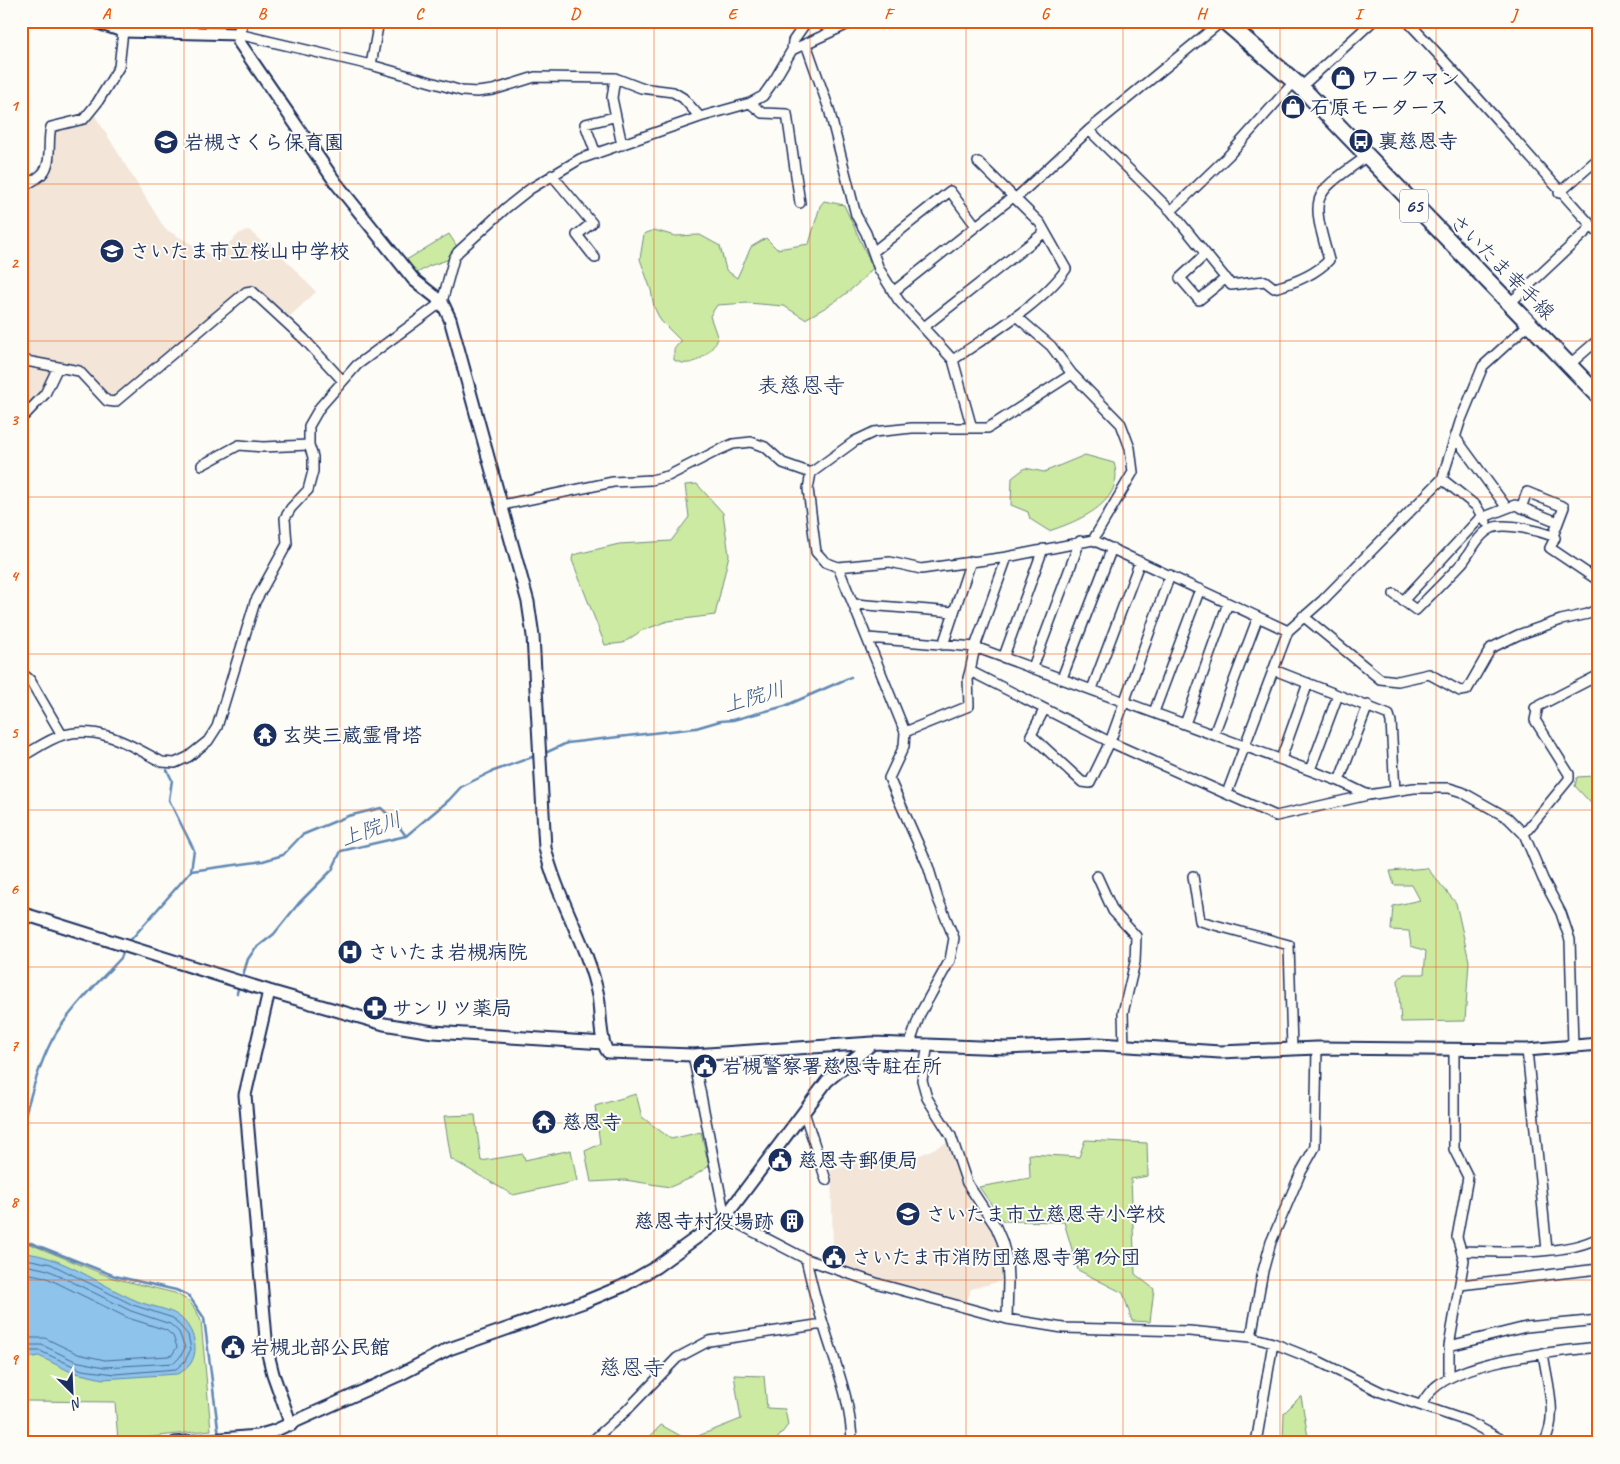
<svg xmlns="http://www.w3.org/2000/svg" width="1620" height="1464" font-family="Caveat,'Klee One',sans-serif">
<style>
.built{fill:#f4e5d9}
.green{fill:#cceaa1;stroke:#748c80}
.water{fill:#8ec3eb;stroke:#6088b3}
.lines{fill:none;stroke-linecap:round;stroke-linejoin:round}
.shore{stroke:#496a96;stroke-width:1}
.stream{stroke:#6088b3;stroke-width:2.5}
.minor-casing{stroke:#1b2f5e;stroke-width:12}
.tertiary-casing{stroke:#1b2f5e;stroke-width:15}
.primary-casing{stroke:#1b2f5e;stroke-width:19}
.minor{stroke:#fdfcf7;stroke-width:9}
.tertiary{stroke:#fdfcf7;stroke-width:11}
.primary{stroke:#fdfcf7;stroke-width:15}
.grid{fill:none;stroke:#e8590c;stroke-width:1;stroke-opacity:0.55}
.labels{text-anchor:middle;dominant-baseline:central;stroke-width:4;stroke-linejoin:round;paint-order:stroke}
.shield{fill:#fdfcf7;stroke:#5f6c8c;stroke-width:1}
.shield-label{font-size:19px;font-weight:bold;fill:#1b2f5e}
.poi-label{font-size:20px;font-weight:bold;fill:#1b2f5e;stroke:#fdfcf7;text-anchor:start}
.street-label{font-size:20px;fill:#1b2f5e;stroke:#fdfcf7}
.water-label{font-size:21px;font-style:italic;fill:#3e5b88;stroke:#fdfcf7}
.quarter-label{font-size:22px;fill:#1b2f5e;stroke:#fdfcf7}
.neatline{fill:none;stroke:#e8590c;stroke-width:2}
.grid-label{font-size:16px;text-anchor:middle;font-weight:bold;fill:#e8590c}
</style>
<rect width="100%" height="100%" fill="#fdfcf7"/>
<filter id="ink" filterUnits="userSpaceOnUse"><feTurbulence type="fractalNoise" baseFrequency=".02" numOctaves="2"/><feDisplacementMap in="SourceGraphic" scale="10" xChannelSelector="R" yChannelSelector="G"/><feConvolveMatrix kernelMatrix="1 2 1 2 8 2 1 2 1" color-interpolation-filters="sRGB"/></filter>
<g filter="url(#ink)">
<path class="built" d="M94,114l71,115 49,28 26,-24 9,-3 15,14 4,-3 48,51 -28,26 -36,-33 -8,4 -130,111h-6l-26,-32 -61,-13v-165l27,-18 3,-39 11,-7 23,-6z
M21,360l36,7 -12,27 -24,25z
M948,1142l15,43 31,43 11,32v20l-34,9 -6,17 -127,-39 1,-16 -6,-1 -2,-80 58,-15 12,9z"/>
<path class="green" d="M824,201l20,4 29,63c-21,24 -40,36 -68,51l-21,-13 -36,-3 -31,2 -7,11 8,23c-9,16 -26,31 -44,21v-11l7,-8 -20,-20 -7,-14 -3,-17 -11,-31 4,-25 10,-4 21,6 25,-1 20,11 6,24 11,8 14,-31 15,-9 11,11 32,-5 11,-38z
M449,234l9,14 -11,12 -18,6 -15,9 -11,-13z
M1085,455l29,8c12,39 -35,58 -65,68l-19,-12 -2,-7 -17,-7 1,-27 13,-10 19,4z
M697,484l26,29 6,42 -14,60 -47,6 -27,10 -18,12 -18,2 -33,-85 1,-5 46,-11 52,-3 18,-24 -4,-32z
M1599,773v39l-24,-26 2,-9 17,-1z
M1427,868l29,35 13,58 -4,60 -64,1 -3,-42 6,-6h20l2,-23 -15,-5 -2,-15 -18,-1 2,-24 27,-6 -8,-15h-18l-4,-14z
M636,1094l6,23 29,22 30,-7 8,34 -18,12 -21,9 -45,-7 -34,2 -6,-31 15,-7 -5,-38z
M475,1115l6,46 42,-7 2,6 46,-10 6,31 -64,14 -62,-36 -7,-43z
M1085,1140l62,3 1,33 -17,3 4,95 19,15 -4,33 -18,-1 -9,-28 -45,-23 -14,-48 -61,-1 -24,-34 51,-9 -1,-24 50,3z
M21,1244h9l83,34 62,15 14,8 8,11 4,9 10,109 -93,11 -3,-39 -89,-1 -5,-3z
M734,1375l30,1 3,32 18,1 3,16 -14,18h-130l17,-18 27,15 53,-21z
M1301,1396l8,47h-26l1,-30z"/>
<path class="water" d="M21,1253c37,0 82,34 116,48 14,6 32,7 43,16 18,15 23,47 -3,57l-74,5 -32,-7 -32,-16 -13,2 -5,-2z"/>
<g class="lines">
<path class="shore" d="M21,1258l30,6 82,41 40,13 15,17 3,14 -6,12 -9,8 -61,5 -33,-4 -42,-19h-19
M21,1264l27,6 83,41 39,13 9,8 6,16 -5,9 -6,6 -70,4 -29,-6 -33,-16h-21
M21,1272l24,5 83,41 38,12 7,6 4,11 -5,8 -4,1 -63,4 -27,-6 -33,-16h-24"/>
<path class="stream" d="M543,754l24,-11 129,-15 24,-7 13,-1 52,-14 66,-29
M191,871l72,-10 20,-6 19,-20 46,-19 33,-8 13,12 12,16
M128,943l63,-72 3,-21 -25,-50 3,-20 -5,-10
M242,978l6,-19 7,-10 19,-15 25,-31 33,-33 9,-19 65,-15 43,-36 12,-13 30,-15 44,-16
M237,993l2,-8
M21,1131c7,-28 18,-66 31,-91 17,-30 46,-57 69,-82l4,-10
M21,1243h10l84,33 61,14 13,6 15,22 15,118"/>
<defs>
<path id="minor" d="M1407,21c66,69 127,142 192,213
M238,34l133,31 91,26 15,1 16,-2 42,-13 80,1 26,10 32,4 10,6 17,19
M806,44l23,65 27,106 10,18 13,36 20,32 54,59 19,68
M792,50l63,-29
M371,65l8,-44
M615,78l-3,20 10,47
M1301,87l72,-66
M750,103l12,10 25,1 13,89
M1089,130l82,81 60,74 34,-4 9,7c20,-5 41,-13 55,-28 -19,-67 -18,-64 38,-104
M596,154l-11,-30 29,-7
M552,175l40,48 -15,12 18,23
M21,188c7,-5 15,-8 21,-14 11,-11 5,-33 9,-47l33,-8 13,-16 22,-36 4,-36
M1559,193l40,-35
M1015,199l74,-69 133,-109
M1171,211l58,-56 66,-74
M873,252l77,-61 26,35
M1206,254l-26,24 19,22 27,-22
M893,292l120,-95
M1509,304l83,-78
M1599,311l-2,2 2,2
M1016,316l35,30 21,28 49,50 9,24 3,24 -40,68
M924,327l121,-95
M21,360l58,11 28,30 8,1 131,-110 6,-1 52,48 38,41
M953,360c34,-24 90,-57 113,-91l-26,-46 -62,-61
M1570,364l29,-25
M1072,374l-84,54h-76l-38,4 -19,9 -44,32 -3,16 8,63 9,10 13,5 52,-5 31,7 86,-12 86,-17 195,91
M21,419l24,-25 13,-27
M1455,437l52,71
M202,465l37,-20 24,2 46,-2
M1442,479l34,27 10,16
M502,505l111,-23 38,-2 17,-4 49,-25 16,-7 18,-2 14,5 18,16 28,10
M1521,508l6,-16 37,15 -11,29
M1007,557l-32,90 -5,24 140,71 166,74 92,-21 46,-7h35l13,4 46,26 16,16 19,45 18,34 9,27 3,106
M838,567l67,165 -1,14 -15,32 39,88 10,33 16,39 -4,22 -30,54 -10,29
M1394,594l22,16c16,-16 31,-31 46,-47 9,-11 16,-29 30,-35 13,-6 47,3 61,8l2,2 -5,10 49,33
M1403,601l76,-82 36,-14 43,17
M855,604l99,8
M1303,616l77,63 18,2 31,-7 31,17 7,-1 24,-42 27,-13 43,-15 27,-6 11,-6
M868,638l107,9 364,134 29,14
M943,645l28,-84
M1004,656l39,-107
M1033,667l47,-126
M1274,670l115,45 2,7 4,69
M21,672l9,8 32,55
M1062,678l50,-130
M1092,689l48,-128
M1044,710l-13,25 51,47 8,1 20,-41 60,-167
M1154,712l46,-123
M1185,724l43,-121
M905,732l64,-26 -1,-28 2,-7
M1214,734l44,-117
M21,757c13,-7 28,-18 42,-22 38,-10 67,10 99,27l13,1 13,-6 20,-16 9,-14 38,-125 32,-58 -2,-26 6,-10 17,-18 5,-19v-14l-4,-12v-19l11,-19 37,-42 85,-63 12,-44 4,-6 48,-44 24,-19 50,-30 120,-42 50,-14 13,-7 12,-17 17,-29 1,-9 14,-20
M1281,759l27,-76
M1310,770l28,-75
M1339,781l29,-76
M1227,793l61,-162 35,-31 119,-121 18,-57 23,-56 46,-42
M1524,834l45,-55v-5l-34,-54 2,-9 -2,-3 64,-33
M1097,876l16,35 23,25 -1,26 -12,51 1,34
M1193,876l7,45 89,24 3,104
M928,1044l-6,36 5,18 24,38 16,47 29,44 6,14 5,18 1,21 -1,39
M1527,1050l20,200
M693,1055l32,162 81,42 73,25 128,35 56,9 126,3 62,6 22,6 45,18 63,31 86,29 41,22
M804,1112l22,68
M1462,1251c35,1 107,5 137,-14
M806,1259c5,22 10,43 17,64 12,41 28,76 29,120
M1460,1285l139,-16
M1251,1337l12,-66 8,-29 30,-70 14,-25 2,-99
M1449,1346l77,-19 73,-7
M1543,1353c4,29 16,63 1,90
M1449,1378v-32l15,-86 -7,-23 11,-60 -14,-28v-100
M1421,1405c3,-5 7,-11 11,-15 31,-31 124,-38 167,-43
M590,1443l37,-33 50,-52 32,-17 114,-17
M1256,1443l17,-100"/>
<path id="tertiary" d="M92,21l31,10 115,3
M241,21l-2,21 97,141 78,97 28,22 8,17 78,283 5,34 12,212c12,51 43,97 53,148 3,14 1,46 10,56l85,3 180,-12 133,5 93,-4 121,8 97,-4 210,2 72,-6
M21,913l248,78 115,33 49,8 171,11
M269,991l-24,104 22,255 6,24 18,51
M175,1443l82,-7 17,-5 125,-56 50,-26 135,-47 39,-16 33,-19 69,-50 102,-136 46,-38"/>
<path id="primary" d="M1224,21l77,66 298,309"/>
</defs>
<use href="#minor" class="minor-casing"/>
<use href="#tertiary" class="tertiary-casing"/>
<use href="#primary" class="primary-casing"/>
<use href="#minor" class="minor"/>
<use href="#tertiary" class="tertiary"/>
<use href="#primary" class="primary"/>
</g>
</g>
<path class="grid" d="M184,21v1422M340,21v1422M497,21v1422M654,21v1422M810,21v1422M966,21v1422M1123,21v1422M1280,21v1422M1436,21v1422M21,184h1578M21,341h1578M21,497h1578M21,654h1578M21,810h1578M21,967h1578M21,1123h1578M21,1280h1578"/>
<defs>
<symbol id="shop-disc" viewBox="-11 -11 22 22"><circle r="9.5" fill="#1b2f5e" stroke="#fdfcf7"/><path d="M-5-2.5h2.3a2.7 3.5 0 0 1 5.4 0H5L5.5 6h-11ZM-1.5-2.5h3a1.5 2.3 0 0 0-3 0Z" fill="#fff"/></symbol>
<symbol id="bus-disc" viewBox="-11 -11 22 22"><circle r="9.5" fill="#1b2f5e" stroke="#fdfcf7"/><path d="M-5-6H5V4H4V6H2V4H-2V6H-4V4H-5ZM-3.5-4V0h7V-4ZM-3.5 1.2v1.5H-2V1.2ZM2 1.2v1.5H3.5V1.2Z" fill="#fff"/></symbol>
<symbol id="school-disc" viewBox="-11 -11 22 22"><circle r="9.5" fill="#1b2f5e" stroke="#fdfcf7"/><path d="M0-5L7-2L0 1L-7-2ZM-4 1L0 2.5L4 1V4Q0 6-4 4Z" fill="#fff"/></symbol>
<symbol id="temple-disc" viewBox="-11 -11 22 22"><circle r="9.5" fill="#1b2f5e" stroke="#fdfcf7"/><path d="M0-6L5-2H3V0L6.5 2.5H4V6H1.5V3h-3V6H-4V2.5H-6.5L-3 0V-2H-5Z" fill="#fff"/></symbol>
<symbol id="hospital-disc" viewBox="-11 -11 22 22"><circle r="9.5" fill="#1b2f5e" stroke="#fdfcf7"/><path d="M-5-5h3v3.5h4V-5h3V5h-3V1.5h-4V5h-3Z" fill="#fff"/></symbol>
<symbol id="pharmacy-disc" viewBox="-11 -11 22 22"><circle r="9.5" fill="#1b2f5e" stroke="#fdfcf7"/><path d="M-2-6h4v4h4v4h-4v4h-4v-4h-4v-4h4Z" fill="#fff"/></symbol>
<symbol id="civic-disc" viewBox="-11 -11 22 22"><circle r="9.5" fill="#1b2f5e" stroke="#fdfcf7"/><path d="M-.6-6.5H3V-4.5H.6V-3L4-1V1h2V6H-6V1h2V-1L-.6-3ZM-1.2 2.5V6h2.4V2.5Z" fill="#fff"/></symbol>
<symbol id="building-disc" viewBox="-11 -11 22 22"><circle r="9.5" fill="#1b2f5e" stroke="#fdfcf7"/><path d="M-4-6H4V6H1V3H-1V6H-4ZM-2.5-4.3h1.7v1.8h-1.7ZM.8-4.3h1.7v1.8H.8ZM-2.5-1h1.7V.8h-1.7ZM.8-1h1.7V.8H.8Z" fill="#fff"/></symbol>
</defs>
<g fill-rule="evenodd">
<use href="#shop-disc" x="1329" y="64" width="28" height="28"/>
<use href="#shop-disc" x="1279" y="93" width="28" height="28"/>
<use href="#bus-disc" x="1347" y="127" width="28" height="28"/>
<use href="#school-disc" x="152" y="128" width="28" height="28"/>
<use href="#school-disc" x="98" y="237" width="28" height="28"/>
<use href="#temple-disc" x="251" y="721" width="28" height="28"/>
<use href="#hospital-disc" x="336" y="938" width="28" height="28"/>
<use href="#pharmacy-disc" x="361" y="994" width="28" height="28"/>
<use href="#civic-disc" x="691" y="1052" width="28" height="28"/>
<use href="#temple-disc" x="530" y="1108" width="28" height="28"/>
<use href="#civic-disc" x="766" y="1146" width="28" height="28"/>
<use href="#school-disc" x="894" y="1200" width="28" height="28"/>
<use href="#building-disc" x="778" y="1207" width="28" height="28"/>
<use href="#civic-disc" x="820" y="1243" width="28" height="28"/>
<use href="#civic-disc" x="219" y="1333" width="28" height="28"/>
</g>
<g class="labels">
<rect class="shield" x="1400" y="189.5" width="28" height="33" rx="4"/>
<g class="shield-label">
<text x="1414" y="206">65</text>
</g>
<g class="poi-label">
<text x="1360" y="78">ワークマン</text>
<text x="1310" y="107">石原モータース</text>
<text x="1378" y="141">裏慈恩寺</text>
<text x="184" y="142">岩槻さくら保育園</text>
<text x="130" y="251">さいたま市立桜山中学校</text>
<text x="282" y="735">玄奘三蔵霊骨塔</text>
<text x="368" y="952">さいたま岩槻病院</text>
<text x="392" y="1008">サンリツ薬局</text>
<text x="722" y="1066">岩槻警察署慈恩寺駐在所</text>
<text x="562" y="1122">慈恩寺</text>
<text x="798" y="1160">慈恩寺郵便局</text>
<text x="926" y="1214">さいたま市立慈恩寺小学校</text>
<text x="774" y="1221" text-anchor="end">慈恩寺村役場跡</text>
<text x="852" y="1257">さいたま市消防団慈恩寺第1分団</text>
<text x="250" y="1347">岩槻北部公民館</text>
</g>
<g class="street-label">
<text transform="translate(1502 267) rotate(45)">さいたま幸手線</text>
</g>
<g class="water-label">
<text transform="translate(754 697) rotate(-16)">上院川</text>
<text transform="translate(371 829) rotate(-20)">上院川</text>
</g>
<g class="quarter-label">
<text x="801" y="386">表慈恩寺</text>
<text x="632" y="1368">慈恩寺</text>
</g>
</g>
<rect width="1620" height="1464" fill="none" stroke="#fdfcf7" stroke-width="55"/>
<g transform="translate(72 1392) rotate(156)" stroke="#fdfcf7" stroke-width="4" paint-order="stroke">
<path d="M0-4L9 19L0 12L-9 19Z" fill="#1b2f5e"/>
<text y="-8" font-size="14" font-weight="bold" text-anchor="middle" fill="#1b2f5e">N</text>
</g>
<rect x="28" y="28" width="1564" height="1408" class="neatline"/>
<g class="grid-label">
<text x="106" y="19">A</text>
<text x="262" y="19">B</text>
<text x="419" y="19">C</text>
<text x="575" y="19">D</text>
<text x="732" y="19">E</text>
<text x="888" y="19">F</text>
<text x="1045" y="19">G</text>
<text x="1201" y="19">H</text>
<text x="1358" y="19">I</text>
<text x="1514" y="19">J</text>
<text x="14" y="111">1</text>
<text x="14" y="268">2</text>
<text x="14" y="425">3</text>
<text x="14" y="581">4</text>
<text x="14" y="738">5</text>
<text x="14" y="894">6</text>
<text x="14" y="1051">7</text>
<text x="14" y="1207">8</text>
<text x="14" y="1364">9</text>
</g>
</svg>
